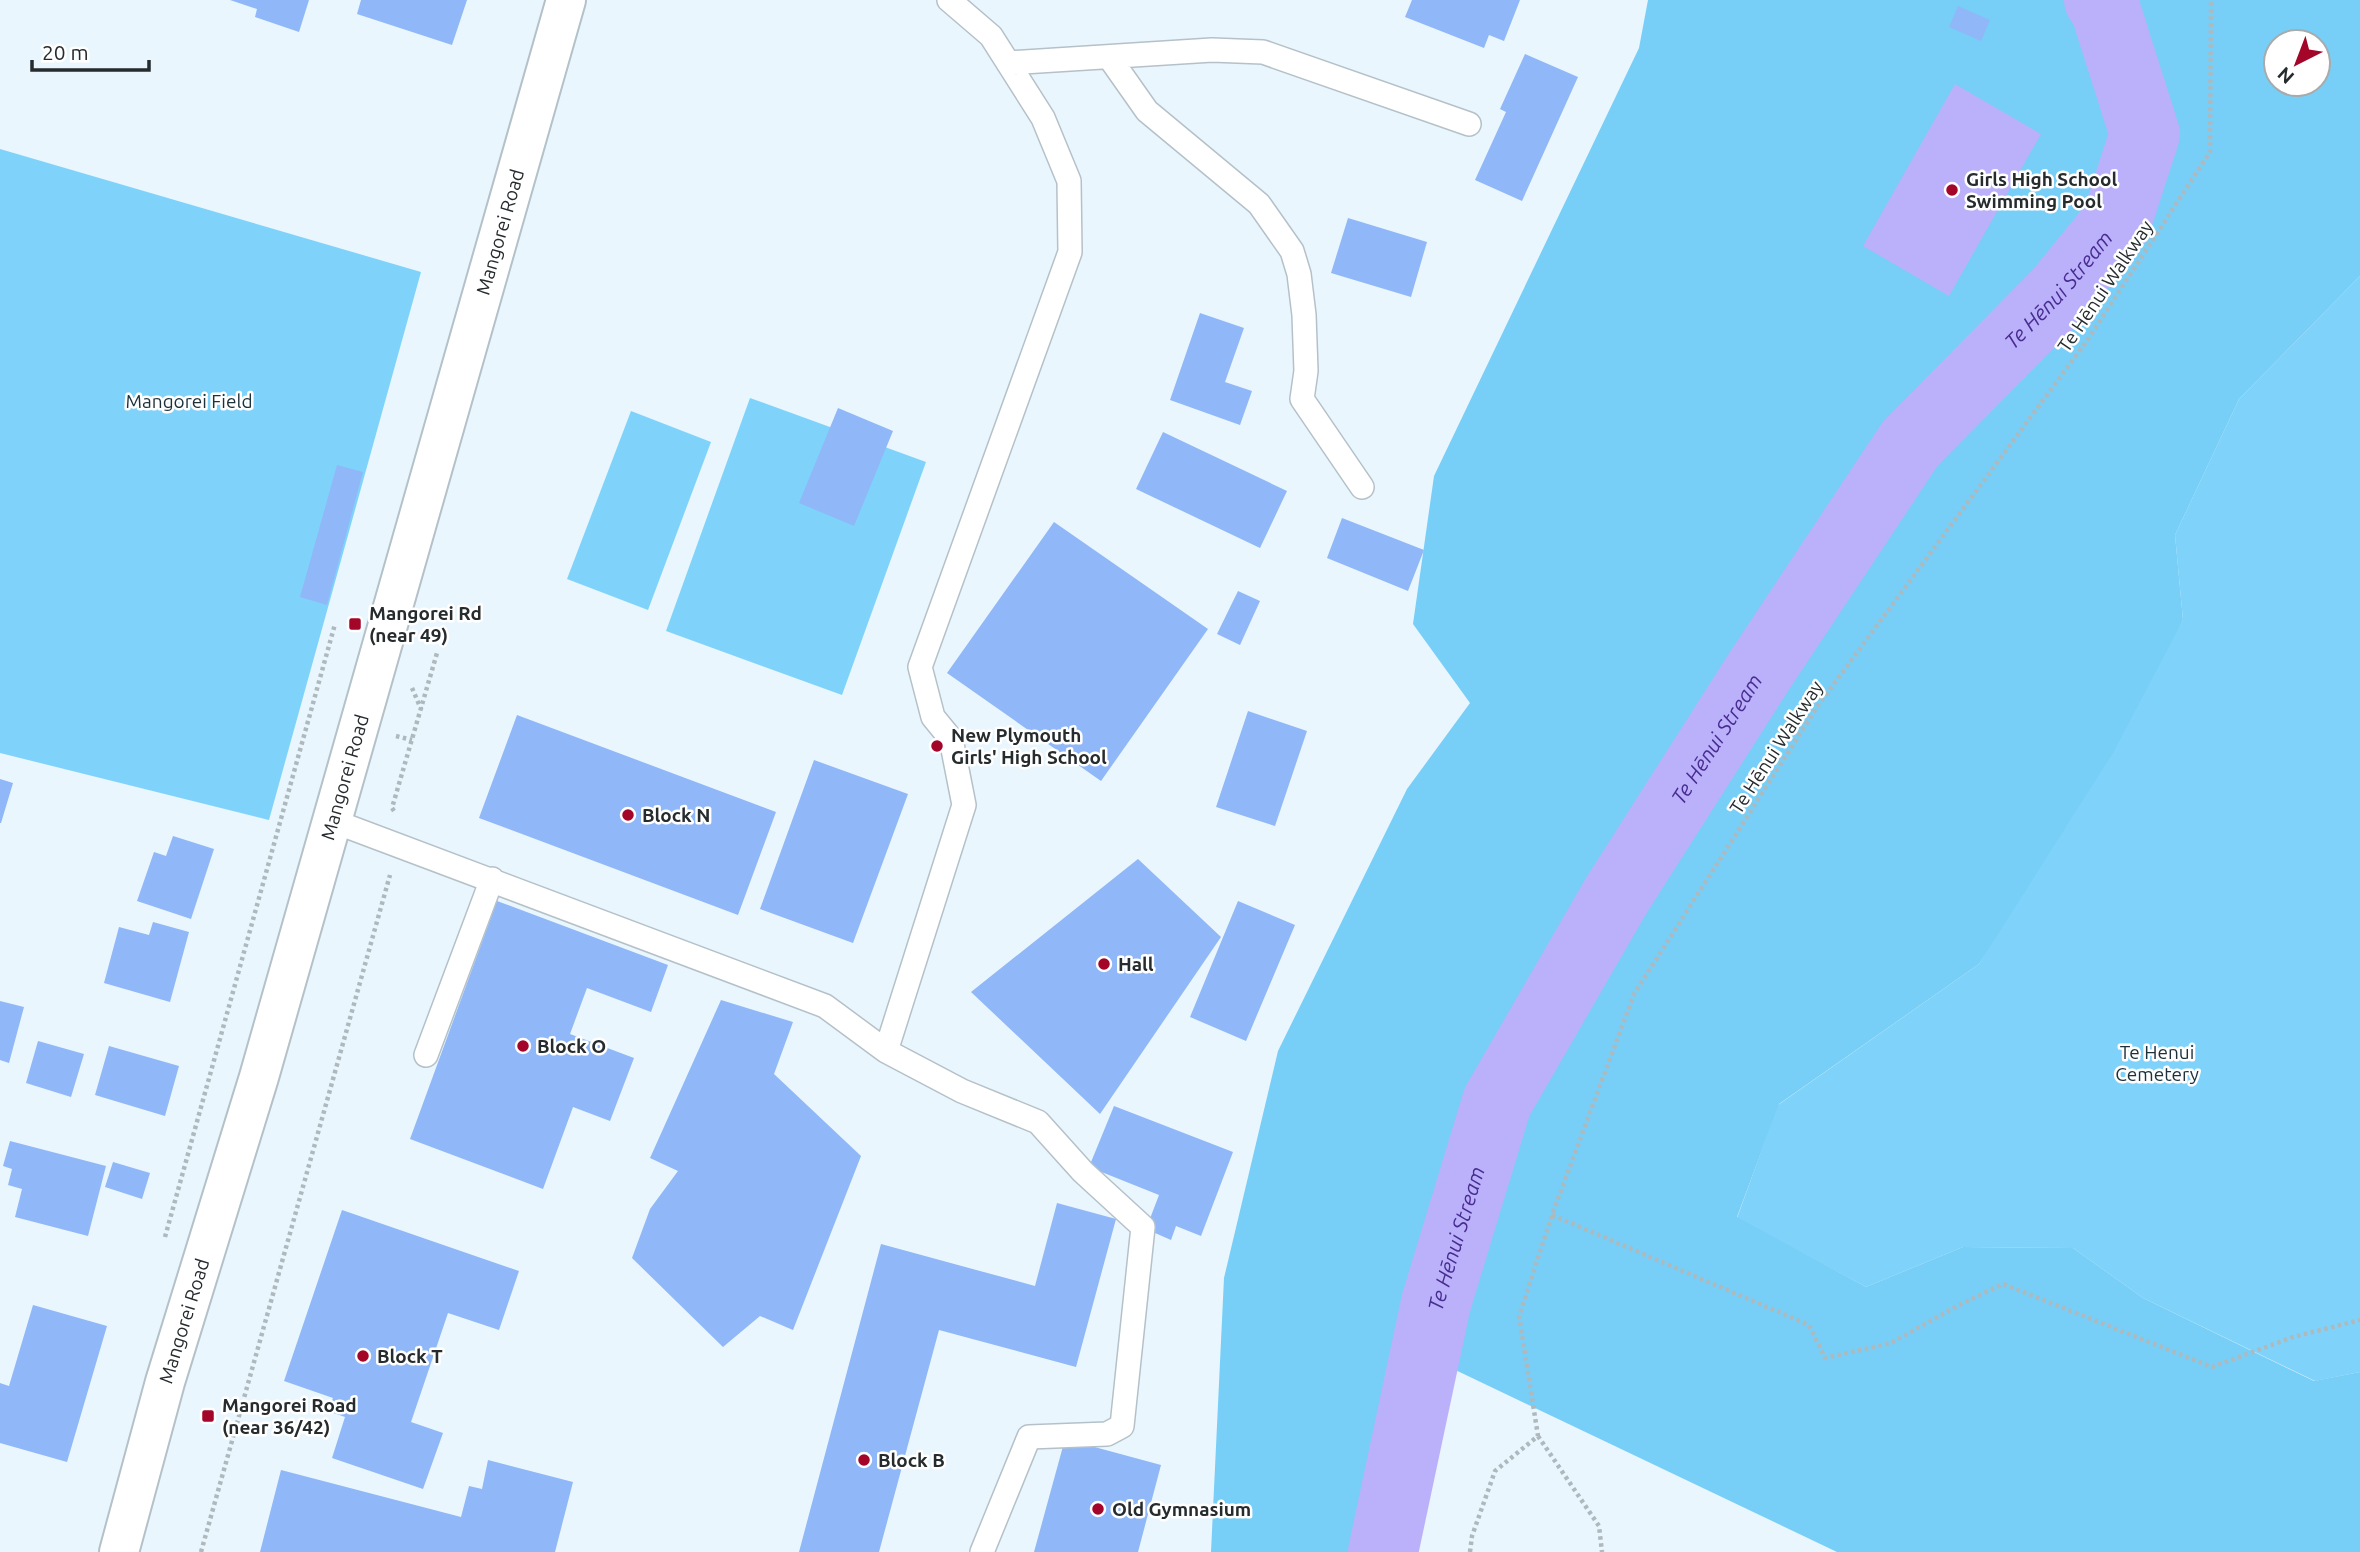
<svg xmlns="http://www.w3.org/2000/svg" width="2360" height="1552" font-family="Ubuntu,sans-serif">
<style>
.green{fill:#7fd3fa}
.forest{fill:#77cef7;fill-rule:evenodd}
.water{fill:#bbb1fa}
.lines{fill:none;stroke-linecap:round;stroke-linejoin:round}
.river{stroke:#bbb1fa;stroke-width:70}
.building{fill:#90b7f7}
.service-casing{stroke:#b5c1c8;stroke-width:26}
.secondary-casing{stroke:#b5c1c8;stroke-width:42}
.path{stroke:#aeb9be;stroke-width:4.5;stroke-dasharray:3.5 3.5;stroke-linecap:butt}
.service{stroke:#fff;stroke-width:23}
.secondary{stroke:#fff;stroke-width:38}
.poi-dot{fill:#a30628;stroke:#fff;stroke-width:2.5}
.labels{text-anchor:middle;dominant-baseline:central;stroke-width:5;stroke-linejoin:round;paint-order:stroke}
.poi-label{font-size:19px;font-weight:bold;fill:#262b2d;stroke:#fff;text-anchor:start}
.street-label{font-size:19px;fill:#262b2d;stroke:#fff}
.park-label{font-size:19px;fill:#1d313b;stroke:#fff}
.water-label{font-size:21px;font-style:italic;fill:#492c91;stroke:#fff}
</style>
<rect width="100%" height="100%" fill="#e9f6fd"/>
<path class="green" d="M0,149l421,123 -152,548 -269,-67z
M2360,276v1096l-45,9 -172,-83 -70,-50 -110,-1 -97,40 -129,-69 41,-113 201,-141 204,-344 -8,-85 64,-136z
M750,398l176,64 -84,233 -176,-64z
M631,411l80,31 -63,168 -81,-31z"/>
<path class="forest" d="M1648,0h712v276l-121,123 -64,136 8,85 -70,133 -134,211 -200,140 -42,113 129,70 97,-40 110,1 70,50 171,83 46,-9v180h-523l-413,-197 -10,197h-203l13,-274 54,-227 129,-262 63,-86 -57,-79 21,-148 205,-428zM2276,42h42v42h-42z"/>
<path class="water" d="M1955,84l86,50 -92,162 -86,-50z"/>
<g class="lines">
<path class="river" id="s1" d="M1383,1552l53,-249 61,-201 119,-206 142,-223 152,-229 149,-151 57,-70 29,-89 -40,-126 -6,-8"/>
</g>
<path class="building" d="M230,0h79l-10,32 -44,-15 2,-8z
M361,0h106l-15,45 -95,-31z
M1412,0h108l-16,41 -15,-6 -5,13 -79,-31z
M1958,6l32,14 -9,21 -32,-14z
M1525,54l53,23 -56,124 -47,-21 31,-68 -6,-3z
M1348,218l79,24 -16,55 -80,-24z
M1200,313l44,15 -19,54 27,9 -12,34 -70,-25z
M838,408l55,23 -39,95 -55,-23z
M1163,432l124,59 -27,57 -124,-59z
M337,465l26,7 -36,133 -27,-8z
M1342,518l82,32 -16,41 -81,-33z
M1054,522l154,107 -107,152 -154,-108z
M1238,591l22,10 -20,44 -23,-11z
M1248,711l59,20 -32,95 -59,-19z
M517,715l259,97 -38,103 -259,-97z
M814,760l94,34 -55,149 -93,-34z
M0,779l13,4 -12,40h-1z
M173,836l41,13 -23,70 -54,-18 17,-49 12,4z
M1138,859l83,78 -121,177 -129,-122z
M497,901l171,64 -17,47 -64,-24 -17,46 64,24 -24,63 -37,-14 -30,82 -133,-50z
M1238,901l57,24 -49,116 -56,-24z
M153,922l36,10 -19,70 -66,-19 15,-56 30,8z
M721,1000l72,22 -19,52 87,82 -68,174 -33,-14 -37,31 -91,-89 18,-49 28,-38 -28,-13z
M0,1001l24,6 -15,56 -9,-3z
M38,1041l46,13 -13,43 -45,-14z
M109,1046l70,20 -14,50 -70,-21z
M1114,1106l119,46 -32,84 -25,-10 -5,14 -25,-11 13,-34 -70,-28z
M10,1141l96,25 -18,70 -73,-19 7,-28 -14,-4 4,-16 -9,-3z
M113,1162l37,11 -8,26 -37,-12z
M1057,1203l59,16 -40,148 -137,-37 -60,222h-80l82,-308 154,42z
M342,1210l177,61 -20,59 -51,-17 -37,109 32,11 -20,56 -91,-31 13,-41 -17,-6 5,-13 -49,-17z
M33,1305l74,21 -40,136 -67,-19v-60l9,3z
M1065,1439l96,26 -23,87h-104z
M488,1460l85,22 -18,70h-295l21,-82 180,47 8,-31 13,3z"/>
<g class="lines">
<defs>
<path id="service" d="M949,0l42,36 52,82 26,63 1,71 -150,415 13,50 18,22 13,66 -78,246 76,40 76,31 45,50 60,55 -21,199 -15,8 -78,3 -47,115
M1109,57l38,54 112,93 33,47 7,23 5,41 2,56 -4,28 60,88
M1008,63l204,-13 51,2 206,72
M333,821l492,185 61,45
M426,1055l66,-176"/>
<g id="secondary">
<path id="s2" d="M119,1552l46,-170 94,-305 307,-1077"/>
</g>
</defs>
<use href="#service" class="service-casing"/>
<use href="#secondary" class="secondary-casing"/>
<path class="path" d="M412,688l9,21
M396,736l16,4
M394,811l-2,-3 45,-155
M1552,1215l257,110 16,33 66,-15 68,-38 44,-21 209,83 81,-30 67,-17
M165,1237l170,-613
M1538,1436l61,90 3,26
M201,1552l189,-677
M1470,1552l2,-16 23,-65 43,-35 -19,-120 33,-101 82,-221 185,-290 267,-362 124,-190 1,-152"/>
<use href="#service" class="service"/>
<use href="#secondary" class="secondary"/>
</g>
<g class="poi-dot">
<circle cx="1952" cy="190" r="7"/>
<rect x="348" y="617" width="14" height="14" rx="3.5"/>
<circle cx="937" cy="746" r="7"/>
<circle cx="628" cy="815" r="7"/>
<circle cx="1104" cy="964" r="7"/>
<circle cx="523" cy="1046" r="7"/>
<circle cx="363" cy="1356" r="7"/>
<rect x="201" y="1409" width="14" height="14" rx="3.5"/>
<circle cx="864" cy="1460" r="7"/>
<circle cx="1098" cy="1509" r="7"/>
</g>
<g class="labels">
<g class="poi-label">
<text x="1966" y="179">Girls High School<tspan x="1966" dy="22">Swimming Pool</tspan></text>
<text x="369" y="613">Mangorei Rd<tspan x="369" dy="22">(near 49)</tspan></text>
<text x="951" y="735">New Plymouth<tspan x="951" dy="22">Girls' High School</tspan></text>
<text x="642" y="815">Block N</text>
<text x="1118" y="964">Hall</text>
<text x="537" y="1046">Block O</text>
<text x="377" y="1356">Block T</text>
<text x="222" y="1405">Mangorei Road<tspan x="222" dy="22">(near 36/42)</tspan></text>
<text x="878" y="1460">Block B</text>
<text x="1112" y="1509">Old Gymnasium</text>
</g>
<g class="street-label">
<text stroke="none"><textPath href="#s2" startOffset="1374">Mangorei Road</textPath></text>
<text transform="translate(2105 286) rotate(-56)">Te Hēnui Walkway</text>
<text transform="translate(1776 747) rotate(-57)">Te Hēnui Walkway</text>
<text stroke="none"><textPath href="#s2" startOffset="807">Mangorei Road</textPath></text>
<text stroke="none"><textPath href="#s2" startOffset="240">Mangorei Road</textPath></text>
</g>
<g class="park-label">
<text x="189" y="401">Mangorei Field</text>
<text x="2157" y="1052">Te Henui<tspan x="2157" dy="22">Cemetery</tspan></text>
</g>
<g class="water-label">
<text stroke="none"><textPath href="#s1" startOffset="1456">Te Hēnui Stream</textPath></text>
<text stroke="none"><textPath href="#s1" startOffset="889">Te Hēnui Stream</textPath></text>
<text stroke="none"><textPath href="#s1" startOffset="322">Te Hēnui Stream</textPath></text>
</g>
</g>
<g transform="translate(2297 63) rotate(222)"><circle r="33" fill="#ffffff" stroke="#a8aaab" stroke-width="2"/>
<path d="M0-5L12 26L0 18L-12 26Z" fill="#a30628"/>
<text y="-10" font-size="19" font-weight="bold" text-anchor="middle" fill="#262b2d">N</text>
</g>
<path d="M32 60v10h117v-10" fill="none" stroke="#262b2d" stroke-width="3.5"/>
<text x="42" y="60" font-size="21" fill="#262b2d" stroke="#ffffff" stroke-width="5" paint-order="stroke">20 m</text>
</svg>
